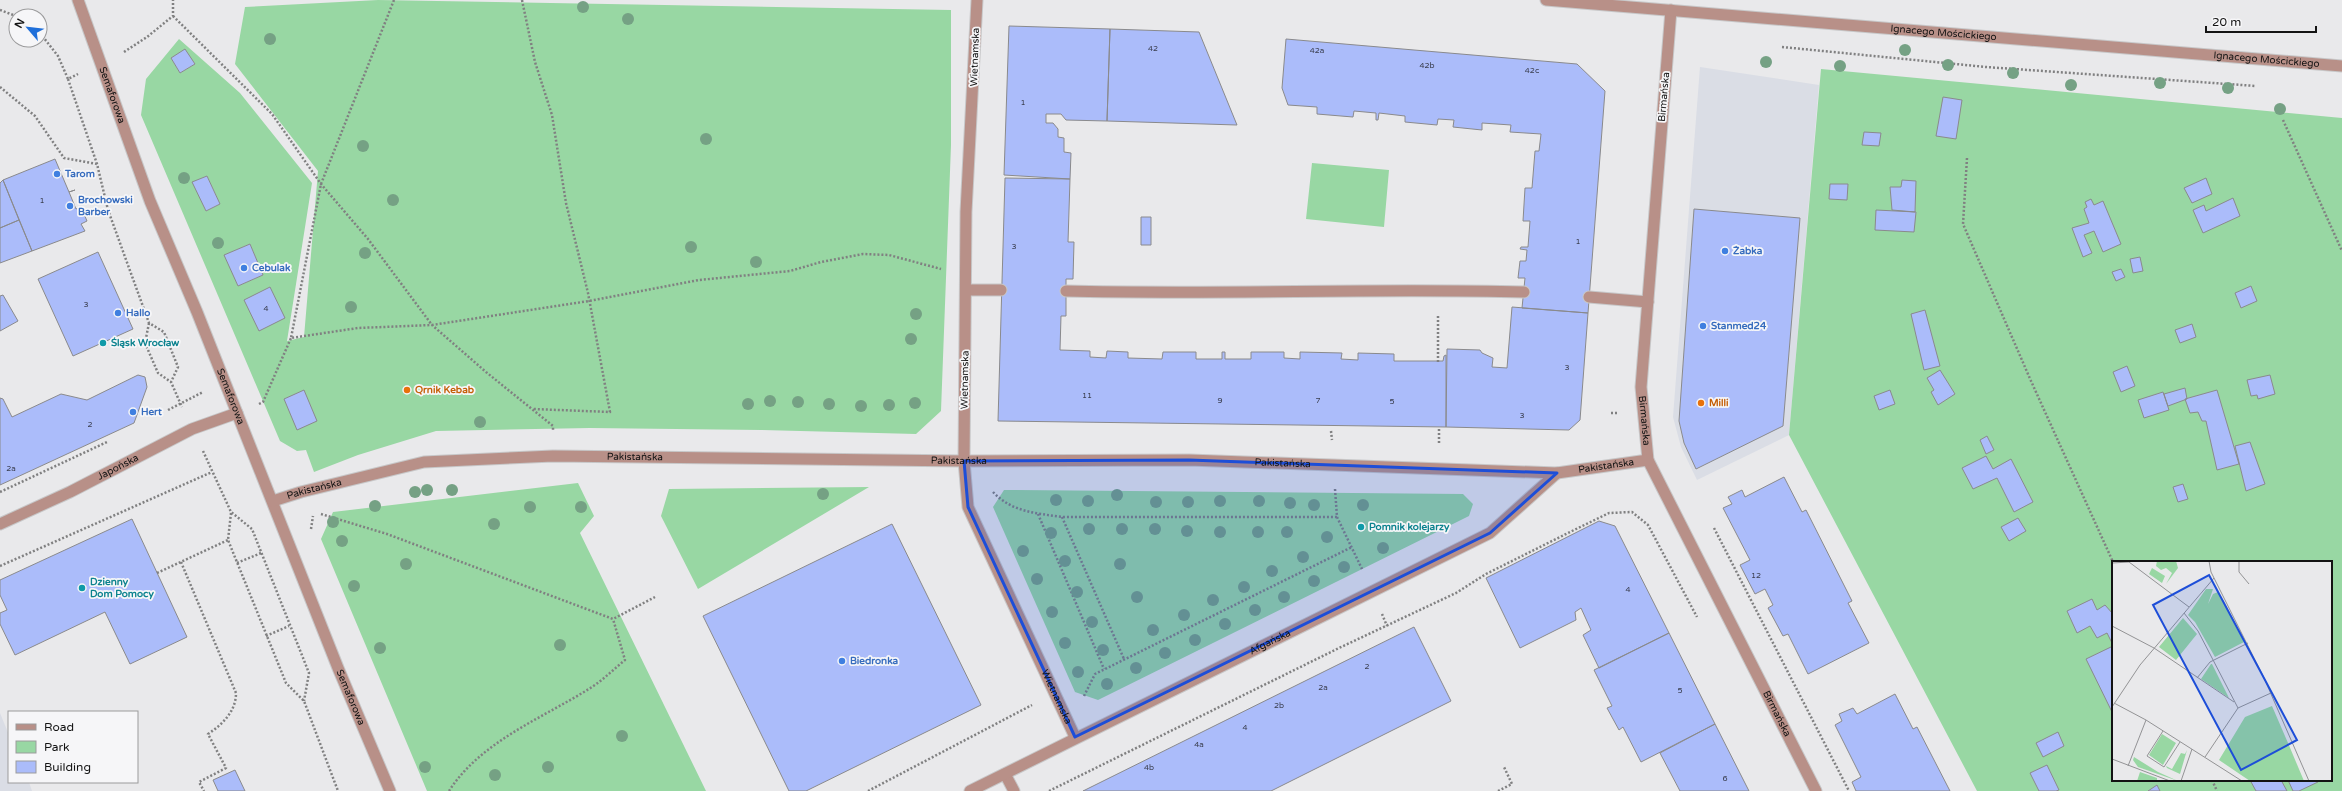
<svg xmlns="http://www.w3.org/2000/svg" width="2342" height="791" font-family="'Varela Round',sans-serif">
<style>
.built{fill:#dadde5}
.green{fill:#98d7a3;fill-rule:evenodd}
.building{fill:#abbcfa;stroke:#8a8a8c}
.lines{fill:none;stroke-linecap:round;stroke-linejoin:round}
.service-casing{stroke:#c7c7c8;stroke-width:13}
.minor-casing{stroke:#c7c7c8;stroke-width:13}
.tertiary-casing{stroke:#c7c7c8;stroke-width:13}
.path{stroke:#808081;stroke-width:2.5;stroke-dasharray:2 2;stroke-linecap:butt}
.service{stroke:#b89088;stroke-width:11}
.minor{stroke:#b89088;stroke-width:11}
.tertiary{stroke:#b89088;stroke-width:11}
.tree{fill:#75a184}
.marked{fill:#1d4ed8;fill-opacity:0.2;stroke:#1d4ed8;stroke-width:3;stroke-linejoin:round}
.shop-dot{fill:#3f7fe0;stroke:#f6f6f8;stroke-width:1.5}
.culture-dot{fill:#0f9aa8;stroke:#f6f6f8;stroke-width:1.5}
.food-dot{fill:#e8710a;stroke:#f6f6f8;stroke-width:1.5}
.labels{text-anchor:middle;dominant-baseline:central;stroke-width:3.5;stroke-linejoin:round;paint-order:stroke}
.number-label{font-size:8px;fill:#393d4d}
.street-label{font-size:10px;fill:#131313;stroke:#f6f6f8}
.shop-label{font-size:10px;font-weight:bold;fill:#366cbe;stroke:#f6f6f8;text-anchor:start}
.culture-label{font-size:10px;font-weight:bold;fill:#0d838f;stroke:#f6f6f8;text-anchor:start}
.food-label{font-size:10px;font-weight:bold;fill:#c56008;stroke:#f6f6f8;text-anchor:start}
.inset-road{fill:none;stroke:#939395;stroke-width:1}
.view{fill:#1d4ed8;fill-opacity:0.15;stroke:#1d4ed8;stroke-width:2}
.inset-edge{fill:none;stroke:#131313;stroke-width:2}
</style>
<rect width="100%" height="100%" fill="#e9e9eb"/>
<path class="built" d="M1700,67l119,18 -30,350 -92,45 -16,-33 -8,-30z
M0,713l9,22v47h20l3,9h-32z"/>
<path class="green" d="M378,0l573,10v135l-10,266 -25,23 -154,-4 -172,-2 -154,3 -78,24 -44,17 -8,-22 -9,1 -17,-10 -139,-326 5,-36 33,-40 61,54 72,90 -25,158 17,-4 14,-166 -83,-107 10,-57zM185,50l10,14 -15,9 -9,-15zM207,176l13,28 -14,7 -13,-29zM250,244l13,31 -25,11 -13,-31z
M1821,69l521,49v673h-365l-188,-356zM2113,562h218v218h-218z
M1312,163l77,7 -5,57 -78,-8z
M578,483l16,33 -14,17 126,258h-279l-106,-252 12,-27z
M869,487l-171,102 -37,-73 8,-27z
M1004,490l459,4 10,10 -4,12 -371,184 -23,-8 -82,-185z"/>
<path class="building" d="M1009,26l101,3 -3,92 -41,-1 -5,-6h-15v9h7l5,6v8l6,1v14l7,1 -1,26 -66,-4z
M1110,29l89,3 38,93 -130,-4z
M1286,39l291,25 28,27 -17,222 -66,-5 3,-30h-7l2,-17h6l1,-11 -7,-1 1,-2h7l2,-26h-7l2,-33h7l3,-37h4l2,-17 -31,-2 1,-7 -29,-2v7l-29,-3 1,-7 -16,-1 -1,6 -32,-3v-6l-26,-3 -1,7h-2v-7l-22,-2 -1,6 -36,-3v-7l-29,-2 -6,-17z
M185,49l10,15 -15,9 -9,-15z
M1943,97l19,3 -6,39 -20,-3z
M1864,132l17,1 -2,13 -17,-1z
M55,159l14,33 6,-2 -6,2 7,17 5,-2 6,14 -6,3 4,7 -53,20 -29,-71z
M207,176l13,28 -14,7 -14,-29z
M1005,178l65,1 -2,63h6l-1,37h-7v37h-5l-1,34 30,1v6l16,1 1,-7 21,1v6l34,1 1,-7h33v7h26v-7h3v7h26v-7h33v6l16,1v-7l42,1 -1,6 17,1v-7l36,1v7h49l1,-5 2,-1v72l-448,-6z
M2206,178l6,16 -20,9 -8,-15z
M3,180l16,40 -19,8v-45z
M1902,180l14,1 -1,31 -23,-2 -2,-23h11z
M1830,184h18l-1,16 -18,-1z
M2233,198l7,18 -37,17 -10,-23 11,-5 2,6z
M2091,199l3,6 9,-4 18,43 -18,8 -9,-21 -10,4 8,18 -9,4 -11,-29 17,-5 -5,-14 3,-2 -2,-5z
M1694,209l106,9 -17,208 -87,43 -12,-26 -5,-22z
M1876,210l40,2 -2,20 -39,-2z
M1141,217h10v28h-10z
M19,220l13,31 -32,12v-35z
M250,244l13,31 -25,11 -14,-31z
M98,252l35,77 -60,27 -35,-77z
M2140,257l3,14 -10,2 -3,-14z
M2121,269l4,8 -9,4 -4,-9z
M2251,286l6,15 -16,7 -6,-15z
M270,287l15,31 -26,13 -15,-31z
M3,295l15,26 -18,10v-35z
M1512,307l76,6 -8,107 -11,10 -123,-3 1,-78 33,1 2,3 11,5 -1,9 15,1z
M1925,310l15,56 -16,4 -13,-56z
M2192,324l4,13 -16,6 -5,-13z
M2127,366l8,20 -14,6 -8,-20z
M1940,370l15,24 -17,11 -7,-13 3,-2 -7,-12z
M138,375l7,2 2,10 -13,36 -134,62v-87l3,1 9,18 49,-23 26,6z
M2270,375l5,19 -17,5 -1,-4 -6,1 -4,-16z
M2185,388l2,11 -19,7 -4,-12z
M304,390l13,31 -20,9 -13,-31z
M1890,390l5,14 -16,6 -5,-14z
M2217,390l22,74 -22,6 -11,-49h-4l-4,-9 -8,1 -5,-14z
M2163,392l6,18 -25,8 -6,-18z
M1987,436l7,14 -8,4 -6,-14z
M2250,442l15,42 -19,7 -11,-45z
M1986,456l7,13 18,-10 22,43 -19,10 -17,-34 -24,11 -11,-21z
M1784,477l18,35 4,-2 46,91 -4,2 21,40 -61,31 -20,-40 -5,2 -15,-28 5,-3 -8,-16 -10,5 -15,-29 10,-5 -27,-52 9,-4 -4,-7 14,-7 3,7z
M2183,484l5,15 -10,3 -5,-15z
M2018,518l8,13 -17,10 -8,-14z
M132,519l55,118 -57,27 -25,-52 -90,43 -15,-31v-11l7,-3 -7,-15v-15z
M1599,521l16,5 54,107 -70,35 -16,-33 8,-5 -10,-22 -6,4 1,8 -56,28 -34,-70z
M892,524l89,181 -175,86h-17l-86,-175z
M2092,599l5,11 8,-5 8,9v31l-6,-12 -10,5 -7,-12 -13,7 -10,-22z
M1414,627l37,74 -180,90h-188z
M1669,633l46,91 -74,38 -18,-35 -4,3 -12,-22 5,-2 -18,-36z
M2113,646v68l-27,-55z
M1895,694l18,35 4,-2 33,64h-94l-4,-9 9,-5 -26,-52 7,-4 -3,-7 14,-6 4,6z
M1715,724l34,67h-69l-20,-38z
M2058,732l6,14 -21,11 -7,-14z
M2047,765l12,25 -3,1h-17l-9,-18z
M235,770l10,21h-27l-5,-11z
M2250,780h31l6,11h-31z
M2288,780h29l1,2 -19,9h-6z
M2157,785l3,6h-12z"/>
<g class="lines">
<defs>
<path id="service" d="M966,290h35
M1066,291c153,4 305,-3 458,1
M1589,297l59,5
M1005,774l9,17"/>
<g id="minor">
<path id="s1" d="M78,0l72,201 47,111 141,356 52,123"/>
<path id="s2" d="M977,0l-11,212 -2,249 4,46 107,230"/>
<path id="s3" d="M1671,10l-30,377 7,73 168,331"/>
<path id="s4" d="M273,501l28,-9 123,-30 129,-6 411,5 225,-1 368,13 91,-13"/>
<path id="s5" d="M0,524l70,-32 122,-63 45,-16"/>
<path id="s6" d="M970,791l520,-258 67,-60"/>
</g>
<g id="tertiary">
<path id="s7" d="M1546,0l796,66"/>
</g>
</defs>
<use href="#service" class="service-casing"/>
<use href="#minor" class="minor-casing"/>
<use href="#tertiary" class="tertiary-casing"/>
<path class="path" d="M394,0l-73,184 -30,154 67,-10 74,-3 54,47 67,54v5
M522,0l13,62 17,53 14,88 22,90 22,119 -77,-3
M0,10l16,6
M173,16l99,98 49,70 47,55 64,86 157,-24 110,-21 91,-9 31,-9 42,-8 26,1 52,14
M40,33l18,23 10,23 10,-5
M1782,47l204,20 270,19
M124,52l23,-15 26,-21v-16
M68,79l29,85 11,46 41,113 15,9 14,35 -7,15
M0,87l35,29 29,42 33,6
M2283,120l59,131
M1967,158l-4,66 68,157 82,181
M1438,316v46
M149,323l-4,20 13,30 13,9 11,25
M259,404l4,-2 28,-64
M168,410l35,-18
M1611,413h7
M1331,431l1,9
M1439,443v-16
M203,451l28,61 21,17 57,144 -5,28
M1335,489l2,28 25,52
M0,492l107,-50
M993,492c19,20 42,21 69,25h275
M231,513l-3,27 58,143 18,18 34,90
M321,514l66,20 226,85 42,-22
M1038,514l66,155
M1062,517l62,142
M1714,528l135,263
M311,529l2,-13
M181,562l55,131c0,18 -13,31 -28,41l18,34 -27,14 5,9
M237,563l24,-10
M0,566l212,-94
M157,573l71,-33
M1382,614l5,12
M266,636l23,-10
M1084,696l11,-22 257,-127
M2212,780l5,11
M449,791c32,-50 94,-73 143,-104 12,-8 22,-18 33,-27l-12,-41
M868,791l164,-86
M1049,791l290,-143 117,-55 30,-19 86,-43 37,-18 23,-1 16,13 49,92
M1498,791l14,-7 -8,-17"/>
<use href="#service" class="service"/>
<use href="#minor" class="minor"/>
<use href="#tertiary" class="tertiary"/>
</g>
<g class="tree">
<circle cx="583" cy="7" r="6"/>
<circle cx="628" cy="19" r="6"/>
<circle cx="270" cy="39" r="6"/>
<circle cx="1905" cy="50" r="6"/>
<circle cx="1766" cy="62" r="6"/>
<circle cx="1948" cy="65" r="6"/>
<circle cx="1840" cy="66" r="6"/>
<circle cx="2013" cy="73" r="6"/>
<circle cx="2160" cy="83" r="6"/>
<circle cx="2071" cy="85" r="6"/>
<circle cx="2228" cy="88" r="6"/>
<circle cx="2280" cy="109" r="6"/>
<circle cx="706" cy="139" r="6"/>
<circle cx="363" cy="146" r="6"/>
<circle cx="184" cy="178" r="6"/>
<circle cx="393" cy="200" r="6"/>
<circle cx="218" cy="243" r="6"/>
<circle cx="691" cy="247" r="6"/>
<circle cx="365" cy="253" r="6"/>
<circle cx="756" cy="262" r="6"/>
<circle cx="351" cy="307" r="6"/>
<circle cx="916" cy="314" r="6"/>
<circle cx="911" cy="339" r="6"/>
<circle cx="770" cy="401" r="6"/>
<circle cx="798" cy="402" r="6"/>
<circle cx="915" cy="403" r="6"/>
<circle cx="748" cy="404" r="6"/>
<circle cx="829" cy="404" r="6"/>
<circle cx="889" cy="405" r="6"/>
<circle cx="861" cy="406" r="6"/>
<circle cx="480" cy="422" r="6"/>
<circle cx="427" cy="490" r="6"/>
<circle cx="452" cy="490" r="6"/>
<circle cx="415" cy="492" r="6"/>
<circle cx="823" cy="494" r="6"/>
<circle cx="1117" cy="495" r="6"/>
<circle cx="1056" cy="500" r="6"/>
<circle cx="1088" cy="501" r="6"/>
<circle cx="1220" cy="501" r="6"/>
<circle cx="1259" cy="501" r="6"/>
<circle cx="1156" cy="502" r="6"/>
<circle cx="1188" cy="502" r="6"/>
<circle cx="1290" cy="503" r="6"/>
<circle cx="1314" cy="505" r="6"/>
<circle cx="1363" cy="505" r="6"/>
<circle cx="375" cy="506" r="6"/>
<circle cx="530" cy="507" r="6"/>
<circle cx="581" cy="507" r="6"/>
<circle cx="333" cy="522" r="6"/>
<circle cx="494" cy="524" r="6"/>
<circle cx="1089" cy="529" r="6"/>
<circle cx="1122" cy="529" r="6"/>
<circle cx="1155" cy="529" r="6"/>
<circle cx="1187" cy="531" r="6"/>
<circle cx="1220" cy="532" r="6"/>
<circle cx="1258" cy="532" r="6"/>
<circle cx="1287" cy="532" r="6"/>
<circle cx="1051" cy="533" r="6"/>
<circle cx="1327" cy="537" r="6"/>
<circle cx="342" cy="541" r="6"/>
<circle cx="1383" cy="548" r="6"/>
<circle cx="1023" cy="551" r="6"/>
<circle cx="1303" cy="557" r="6"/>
<circle cx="1065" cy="561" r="6"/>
<circle cx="406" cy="564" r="6"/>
<circle cx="1120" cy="564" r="6"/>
<circle cx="1344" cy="567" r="6"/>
<circle cx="1272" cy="571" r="6"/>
<circle cx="1037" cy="579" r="6"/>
<circle cx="1314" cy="581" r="6"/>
<circle cx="354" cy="586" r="6"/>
<circle cx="1244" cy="587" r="6"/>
<circle cx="1077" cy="592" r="6"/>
<circle cx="1137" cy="597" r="6"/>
<circle cx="1284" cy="597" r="6"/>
<circle cx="1213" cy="600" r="6"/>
<circle cx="1255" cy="610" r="6"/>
<circle cx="1052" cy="612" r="6"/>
<circle cx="1184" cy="615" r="6"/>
<circle cx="1092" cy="622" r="6"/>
<circle cx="1225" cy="624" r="6"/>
<circle cx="1153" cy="630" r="6"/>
<circle cx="1195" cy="640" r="6"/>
<circle cx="1065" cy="643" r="6"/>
<circle cx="560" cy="645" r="6"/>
<circle cx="380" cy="648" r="6"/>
<circle cx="1103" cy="650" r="6"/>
<circle cx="1165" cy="653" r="6"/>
<circle cx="1136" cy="668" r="6"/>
<circle cx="1078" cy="672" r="6"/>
<circle cx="1107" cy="684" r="6"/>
<circle cx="622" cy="736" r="6"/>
<circle cx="425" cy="767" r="6"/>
<circle cx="548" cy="767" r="6"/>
<circle cx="495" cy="775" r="6"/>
</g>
<path class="marked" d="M1189,460l368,13 -67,60 -415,204 -107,-230 -4,-46z"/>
<g class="shop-dot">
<circle cx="57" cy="174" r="4"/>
<circle cx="70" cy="206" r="4"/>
<circle cx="1725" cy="251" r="4"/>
<circle cx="244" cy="268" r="4"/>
<circle cx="118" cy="313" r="4"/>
<circle cx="1703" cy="326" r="4"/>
<circle cx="133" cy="412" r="4"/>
<circle cx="842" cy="661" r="4"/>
</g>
<g class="culture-dot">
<circle cx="103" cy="343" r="4"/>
<circle cx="1361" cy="527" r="4"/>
<circle cx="82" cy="588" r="4"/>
</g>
<g class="food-dot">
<circle cx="407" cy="390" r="4"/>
<circle cx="1701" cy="403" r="4"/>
</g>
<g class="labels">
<g class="number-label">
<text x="1153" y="48">42</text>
<text x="1317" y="50">42a</text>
<text x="1427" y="65">42b</text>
<text x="1532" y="70">42c</text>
<text x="1023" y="102">1</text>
<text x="42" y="200">1</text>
<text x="1578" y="241">1</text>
<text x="1014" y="246">3</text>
<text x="86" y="304">3</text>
<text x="266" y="308">4</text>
<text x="1567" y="367">3</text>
<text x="1087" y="395">11</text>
<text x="1220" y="400">9</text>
<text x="1318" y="400">7</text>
<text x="1392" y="401">5</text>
<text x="1522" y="415">3</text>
<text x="90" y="424">2</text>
<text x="11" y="468">2a</text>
<text x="1756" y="575">12</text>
<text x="1628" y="589">4</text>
<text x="1367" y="666">2</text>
<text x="1323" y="687">2a</text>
<text x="1680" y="690">5</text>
<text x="1279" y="705">2b</text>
<text x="1245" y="727">4</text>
<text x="1199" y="744">4a</text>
<text x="1149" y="767">4b</text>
<text x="1725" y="778">6</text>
</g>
<g class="street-label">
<text stroke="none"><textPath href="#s7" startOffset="399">Ignacego Mościckiego</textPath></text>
<text transform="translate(975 57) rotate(-88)">Wietnamska</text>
<text stroke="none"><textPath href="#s7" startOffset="723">Ignacego Mościckiego</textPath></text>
<text stroke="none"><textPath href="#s1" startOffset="101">Semaforowa</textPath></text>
<text transform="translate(1664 97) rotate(-85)">Birmańska</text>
<text transform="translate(965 380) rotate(-89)">Wietnamska</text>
<text stroke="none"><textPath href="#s1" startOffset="425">Semaforowa</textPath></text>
<text stroke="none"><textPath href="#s3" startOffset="412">Birmańska</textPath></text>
<text stroke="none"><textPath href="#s4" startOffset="367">Pakistańska</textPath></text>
<text stroke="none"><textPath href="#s4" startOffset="691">Pakistańska</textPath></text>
<text stroke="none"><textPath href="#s4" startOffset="1015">Pakistańska</textPath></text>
<text stroke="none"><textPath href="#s4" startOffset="1339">Pakistańska</textPath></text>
<text stroke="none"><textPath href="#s5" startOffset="131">Japońska</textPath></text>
<text stroke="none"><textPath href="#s4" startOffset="43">Pakistańska</textPath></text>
<text stroke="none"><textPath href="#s6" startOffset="335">Afgańska</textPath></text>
<text stroke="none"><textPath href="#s2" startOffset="717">Wietnamska</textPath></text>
<text stroke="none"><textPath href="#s1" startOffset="749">Semaforowa</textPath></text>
<text stroke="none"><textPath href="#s3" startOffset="736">Birmańska</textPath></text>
</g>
<g class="shop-label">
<text x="65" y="174">Tarom</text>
<text x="78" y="200">Brochowski<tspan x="78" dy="12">Barber</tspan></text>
<text x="1733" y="251">Żabka</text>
<text x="252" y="268">Cebulak</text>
<text x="126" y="313">Hallo</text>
<text x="1711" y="326">Stanmed24</text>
<text x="141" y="412">Hert</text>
<text x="850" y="661">Biedronka</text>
</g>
<g class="culture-label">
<text x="111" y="343">Śląsk Wrocław</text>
<text x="1369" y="527">Pomnik kolejarzy</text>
<text x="90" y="582">Dzienny<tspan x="90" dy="12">Dom Pomocy</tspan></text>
</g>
<g class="food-label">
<text x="415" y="390">Qrnik Kebab</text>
<text x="1709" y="403">Milli</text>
</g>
</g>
<g transform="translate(2112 561)">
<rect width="220" height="220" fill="#e9e9eb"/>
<path d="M45,0h19l2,7 -12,16 6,-11 -6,-5 -5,2 -5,-4zM40,7l13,8 -3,7 -13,-9zM94,28h7l-5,15 5,-10 5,-2 26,50 -29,15 -20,-35 -7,-7zM71,57l14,16 -21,26 -17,-13zM99,103h1l17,34 -28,-19zM160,145l16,37 16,38h-54l-31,-21 26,-43zM50,173l14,9 -13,22 -14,-10zM75,189l-7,24 -13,-6 -1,-2 6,3 9,-16 4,1zM22,196l24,15 20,9 -40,-14 -5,-7zM28,211l17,6v3h-20z" fill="#98d7a3"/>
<path class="inset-road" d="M97,0l2,11 53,106 45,103M127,0v11l10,12M0,2l17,-1 60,45M72,52l14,18 40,77M0,65l42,22 80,54M85,117l13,-16 38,-19M2,142l32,17 96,61M0,146l28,-42 74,-87M51,170l-16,25 17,11 16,-25M93,196l33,-49 33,-15M0,198l58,22M16,205l18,-46M69,220l11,-32"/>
<path class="view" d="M97,14l88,165 -56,30 -88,-165z"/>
<rect width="220" height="220" class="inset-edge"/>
</g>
<rect x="8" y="711" width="130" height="72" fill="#f6f6f8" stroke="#9b9b9c"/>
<rect x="16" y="724" width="20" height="6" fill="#b89088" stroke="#9b9b9c"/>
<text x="44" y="731" font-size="12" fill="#131313">Road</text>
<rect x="16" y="741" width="20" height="12" fill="#98d7a3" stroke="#9b9b9c"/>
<text x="44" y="751" font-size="12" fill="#131313">Park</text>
<rect x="16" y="761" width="20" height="12" fill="#abbcfa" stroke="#9b9b9c"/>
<text x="44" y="771" font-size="12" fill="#131313">Building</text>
<g transform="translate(28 28) rotate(298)"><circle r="19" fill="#f6f6f8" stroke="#9b9b9c"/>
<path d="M0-3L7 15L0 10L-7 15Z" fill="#1f6fda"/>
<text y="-6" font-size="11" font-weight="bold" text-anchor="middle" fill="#131313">N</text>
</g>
<path d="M2206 26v6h110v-6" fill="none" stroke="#131313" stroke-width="2"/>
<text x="2212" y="26" font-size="12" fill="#131313" stroke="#f6f6f8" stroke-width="3" paint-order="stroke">20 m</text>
</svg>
